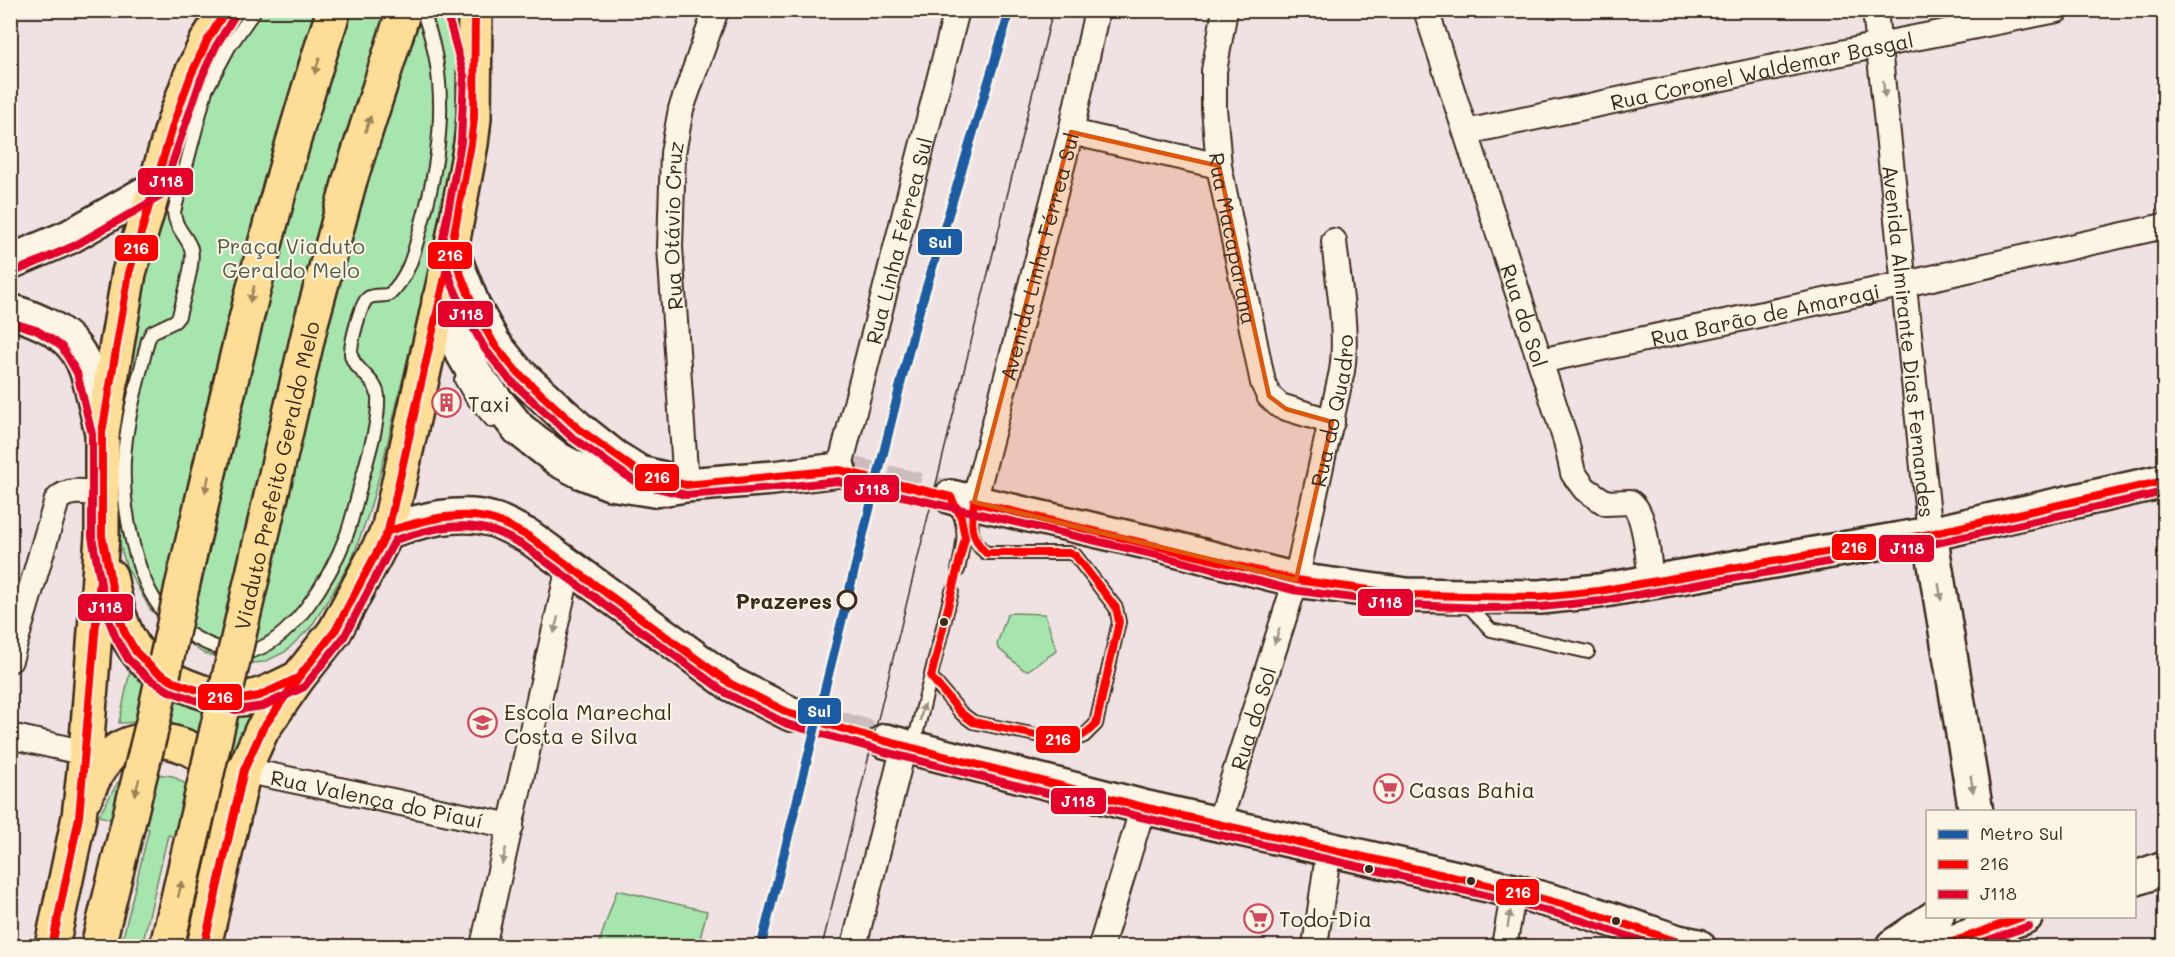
<svg xmlns="http://www.w3.org/2000/svg" width="2175" height="957" font-family="Mali,sans-serif">
<style>
.green{fill:#a6e5ae;stroke:#708866;stroke-width:1.5}
.lines{fill:none;stroke-linecap:round;stroke-linejoin:round}
.secondary-tunnel{stroke:#ccbcbc;stroke-width:33;stroke-dasharray:33 16;stroke-linecap:butt}
.service-casing{stroke:#3b2a1e;stroke-width:16}
.minor-casing{stroke:#3b2a1e;stroke-width:28}
.secondary-casing{stroke:#3b2a1e;stroke-width:38}
.primary-casing{stroke:#3b2a1e;stroke-width:38}
.trunk-casing{stroke:#3b2a1e;stroke-width:38}
.service{stroke:#fcf5e5;stroke-width:12}
.minor{stroke:#fcf5e5;stroke-width:24}
.secondary{stroke:#fcf5e5;stroke-width:33}
.primary{stroke:#fedd96;stroke-width:33}
.trunk{stroke:#fedd96;stroke-width:33}
.tram{stroke:#3b2a1e;stroke-width:1.5}
.trunk-bridge-casing{stroke:#3b2a1e;stroke-width:38;stroke-linecap:butt}
.trunk-bridge{stroke:#fedd96;stroke-width:33}
.bus-1-casing{stroke:#fcf5e5;stroke-width:12}
.bus-2-casing{stroke:#fcf5e5;stroke-width:12}
.bus-1{stroke:#f00;stroke-width:8}
.bus-2{stroke:#e4002b;stroke-width:8}
.metro-1-casing{stroke:#fcf5e5;stroke-width:14}
.metro-1{stroke:#1a5ba3;stroke-width:9}
.oneway{fill:#9c845a}
.oneway2{fill:#9c9082}
.marked{fill:#df570d;fill-opacity:0.2;stroke:#df570d;stroke-width:4.5;stroke-linejoin:round}
.stop-dot{fill:#fcf5e5;stroke:#3b2a1e;stroke-width:3}
.bus-dot{fill:#3b2a1e;stroke:#fcf5e5;stroke-width:2}
.labels{text-anchor:middle;dominant-baseline:central;stroke-width:4.5;stroke-linejoin:round;paint-order:stroke}
.street-label{font-size:21px;fill:#3b2a1e;stroke:#fcf5e5}
.park-label{font-size:21px;fill:#565942;stroke:#fcf5e5}
.poi-label{font-size:21px;fill:#3b2a1e;stroke:#fcf5e5;text-anchor:start}
.stop-label{font-size:21px;font-weight:bold;fill:#3b2a1e;stroke:#fcf5e5;text-anchor:end}
.line-badge{stroke:#fcf5e5;stroke-width:2}
.badge-label{font-size:16px;text-anchor:middle;font-weight:bold;fill:#fff}
</style>
<rect width="100%" height="100%" fill="#f0e1e3"/>
<filter id="ink" filterUnits="userSpaceOnUse"><feTurbulence type="fractalNoise" baseFrequency=".0167" numOctaves="2"/><feDisplacementMap in="SourceGraphic" scale="12" xChannelSelector="R" yChannelSelector="G"/><feConvolveMatrix kernelMatrix="1 2 1 2 8 2 1 2 1" color-interpolation-filters="sRGB"/></filter>
<g filter="url(#ink)">
<path class="green" d="M236,11h207l10,33 7,43 -3,64 -76,319 -13,45 -16,44 -21,36 -20,32 -26,25 -21,10 -21,2 -40,-11 -35,-25 -18,-19 -23,-41 -6,-19 -11,-59 22,-156 60,-242z
M1010,613l35,1 11,35 -1,3 -27,18h-4l-26,-22 -1,-4 10,-29z
M130,671l62,37 42,5 32,-9 -26,56 -44,-24 -52,-14 -25,1z
M135,772l38,4 23,15 15,28 3,28 -46,-12 -26,111h-21l28,-117 -50,-13 19,-34z
M617,890l90,21 -9,35h-100z"/>
<g class="lines">
<path class="secondary-tunnel" d="M839,470l112,27
M791,714l94,27"/>
<defs>
<path id="service" d="M255,10l-26,37 -23,43 -32,122c1,15 10,21 16,34 7,12 -8,55 -11,70l-4,5 -23,11 -4,8c-9,39 -22,79 -24,120 -2,48 11,128 48,161 10,10 21,16 34,22 10,4 24,11 34,10 49,-2 92,-79 107,-119 7,-20 11,-41 17,-62 6,-23 15,-50 14,-75 -1,-19 -28,-29 -27,-45 0,-9 10,-51 17,-54 7,-4 15,-1 22,-4 21,-21 24,-43 32,-71 20,-70 28,-143 0,-213
M461,380l10,17 21,24
M954,502c14,25 10,41 4,68
M1464,601l27,29 97,22
M931,677l30,36 12,9 92,19 10,-1 9,-4 12,-12 23,-102 -3,-14 -41,-53 -6,-2h-83c-19,-15 -15,-28 -12,-49
M913,747l39,-156"/>
<g id="minor">
<path id="s1" d="M1225,10l-11,61v37l5,58 44,217 6,13 11,10 52,16"/>
<path id="s2" d="M1426,10l140,431 7,32 12,16 21,14 24,-1c17,11 18,60 21,80"/>
<path id="s3" d="M1875,10l55,524"/>
<path d="M1071,132l148,34"/>
<path id="s4" d="M1466,132l413,-87 178,-35"/>
<path id="s5" d="M1540,361l365,-77 259,-58"/>
<path id="s6" d="M839,470l118,-460"/>
<path id="s7" d="M686,485l-16,-238 3,-94 8,-44 35,-99"/>
<path id="s8" d="M974,502l97,-370 26,-122"/>
<path d="M10,660l47,-160c11,-12 30,-8 44,-6"/>
<path d="M10,736l76,17"/>
<path id="s9" d="M244,770l267,56"/>
<path id="s10" d="M1219,823l77,-243 46,-209c6,-40 -4,-89 -8,-130"/>
<path d="M483,946l86,-379"/>
<path d="M854,946l50,-200"/>
<path d="M1101,946l42,-139"/>
<path d="M1315,946l14,-98"/>
<path d="M1504,946l10,-55"/>
</g>
<path id="secondary" d="M451,250l23,58 20,36 22,27 63,58 34,27 27,17 24,6
M10,262l59,-25 84,-48
M439,300l14,36 23,40 43,53 40,31 23,12 28,11 44,7 32,-5 87,-7 66,-8
M10,311c78,24 75,50 92,122
M951,497l213,49 132,34 111,15 133,2 59,-6 331,-57 234,-53
M388,531c32,-10 72,-22 106,-11 12,4 23,11 34,16l203,148 60,30
M1930,534l46,278
M885,741l258,66 371,84 69,19 95,32 20,4
M2134,879l30,-11
M1893,946l44,-30
M1941,946l85,-30"/>
<path id="primary" d="M110,576c12,62 24,92 87,114 12,4 27,10 40,9 22,0 42,-12 61,-21
M86,796c6,-15 14,-32 27,-43 26,-22 76,-14 98,11 5,6 8,13 11,21
M52,946l27,-129 7,-64 16,-217v-103l27,-160 46,-154 16,-44 16,-34 19,-31
M204,946l40,-176 18,-40 36,-52 37,-47 53,-100 63,-281 20,-106 3,-26 1,-108"/>
<path id="trunk" d="M350,180l54,-170
M182,587c46,-194 89,-388 152,-577"/>
</defs>
<use href="#service" class="service-casing"/>
<use href="#minor" class="minor-casing"/>
<use href="#secondary" class="secondary-casing"/>
<use href="#primary" class="primary-casing"/>
<use href="#trunk" class="trunk-casing"/>
<use href="#service" class="service"/>
<use href="#minor" class="minor"/>
<use href="#secondary" class="secondary"/>
<use href="#primary" class="primary"/>
<use href="#trunk" class="trunk"/>
<path class="tram" d="M822,946l231,-936"/>
<defs>
<g id="trunk-bridge">
<path d="M98,946l55,-224 29,-135"/>
<path id="s11" d="M167,946l144,-623 39,-143"/>
</g>
</defs>
<use href="#trunk-bridge" class="trunk-bridge-casing"/>
<use href="#trunk-bridge" class="trunk-bridge"/>
<defs>
<path id="bus-1" d="M226,10l-19,31 -16,34 -16,44 -46,154 -27,160v103l15,76 8,21 11,19 18,18 20,12 41,14 21,4 23,-4 39,-18 37,-47 53,-100
M451,250l23,58 20,36 22,27 63,58 61,44 46,12 153,-15 112,27 10,20 4,21 -34,139 30,36 12,9 92,19c14,-1 21,-7 31,-17l23,-102 -3,-14 -41,-53 -6,-2h-83c-16,-15 -15,-31 -12,-51l322,78 111,15 133,2 59,-6 331,-57 234,-53
M388,531c34,-10 71,-22 106,-11 12,4 23,11 34,16l203,148 60,30 94,27 258,66 371,84 69,19 95,32 20,4
M52,946l27,-129 21,-239
M204,946l40,-176 18,-40 36,-52 37,-47 53,-100 63,-281 20,-106 3,-26 1,-108
M1941,946l84,-30"/>
<path id="bus-2" d="M446,15l4,9 14,52 -3,66 -20,107 11,35 13,29 20,36 23,29 65,60 64,45 49,12 88,-7 64,-7 323,75 132,34 113,15 78,3 57,-1 60,-6 331,-57 232,-52
M14,272l60,-26 87,-50 40,-117 15,-33 19,-31
M10,322l26,8 18,11 8,6 15,26 15,61v103l15,78 9,23 12,21 20,19 21,13 43,15 24,4 27,-4 41,-19 40,-50 51,-97c31,-10 66,-20 98,-9 10,3 20,9 30,14l203,148 61,31 95,27
M885,752l256,65 370,84 69,19 78,26
M1971,946l58,-20"/>
</defs>
<use href="#bus-1" class="bus-1-casing"/>
<use href="#bus-2" class="bus-2-casing"/>
<use href="#bus-1" class="bus-1"/>
<use href="#bus-2" class="bus-2"/>
<defs>
<path id="metro-1" d="M761,946l155,-624 94,-312"/>
</defs>
<use href="#metro-1" class="metro-1-casing"/>
<use href="#metro-1" class="metro-1"/>
</g>
<defs><path id="oneway-solid" d="M-6-.8H1V-3.2L6.5 0L1 3.2V.8H-6Z" transform="scale(1.5)"/></defs>
<g class="oneway">
<use href="#oneway-solid" transform="translate(317 66) rotate(107)"/>
<use href="#oneway-solid" transform="translate(368 124) rotate(-72)"/>
<use href="#oneway-solid" transform="translate(252 294) rotate(105)"/>
<use href="#oneway-solid" transform="translate(207 484) rotate(103)"/>
<use href="#oneway-solid" transform="translate(137 787) rotate(104)"/>
<use href="#oneway-solid" transform="translate(180 889) rotate(-77)"/>
</g>
<g class="oneway2">
<use href="#oneway-solid" transform="translate(1884 89) rotate(84)"/>
<use href="#oneway-solid" transform="translate(1940 592) rotate(81)"/>
<use href="#oneway-solid" transform="translate(556 625) rotate(103)"/>
<use href="#oneway-solid" transform="translate(1277 636) rotate(108)"/>
<use href="#oneway-solid" transform="translate(922 712) rotate(-76)"/>
<use href="#oneway-solid" transform="translate(1972 784) rotate(81)"/>
<use href="#oneway-solid" transform="translate(504 856) rotate(103)"/>
<use href="#oneway-solid" transform="translate(1509 919) rotate(-80)"/>
</g>
</g>
<path class="marked" d="M1071,132l148,34 50,230 17,13 46,13 -36,158 -322,-78z"/>
<defs>
<symbol id="building-ring" viewBox="-11 -11 22 22"><circle r="9.5" fill="#fcf5e5" stroke="#d1495b" stroke-width="1.5"/><path d="M-4-6H4V6H1V3H-1V6H-4ZM-2.5-4.3h1.7v1.8h-1.7ZM.8-4.3h1.7v1.8H.8ZM-2.5-1h1.7V.8h-1.7ZM.8-1h1.7V.8H.8Z" fill="#d1495b"/></symbol>
<symbol id="school-ring" viewBox="-11 -11 22 22"><circle r="9.5" fill="#fcf5e5" stroke="#d1495b" stroke-width="1.5"/><path d="M0-5L7-2L0 1L-7-2ZM-4 1L0 2.5L4 1V4Q0 6-4 4Z" fill="#d1495b"/></symbol>
<symbol id="supermarket-ring" viewBox="-11 -11 22 22"><circle r="9.5" fill="#fcf5e5" stroke="#d1495b" stroke-width="1.5"/><path d="M-6-5.5h2.5l.6 2H6L4.5 2H-2.5L-4.4-4H-6ZM-1.5 3.2a1.3 1.3 0 1 0 .1 0ZM3 3.2a1.3 1.3 0 1 0 .1 0Z" fill="#d1495b"/></symbol>
</defs>
<g fill-rule="evenodd">
<use href="#building-ring" x="430" y="386" width="33" height="33"/>
<use href="#school-ring" x="466" y="706" width="33" height="33"/>
<use href="#supermarket-ring" x="1372" y="772" width="33" height="33"/>
<use href="#supermarket-ring" x="1242" y="902" width="33" height="33"/>
</g>
<circle class="stop-dot" cx="847" cy="600" r="9"/>
<g class="bus-dot">
<circle cx="944" cy="622" r="5"/>
<circle cx="1369" cy="869" r="5"/>
<circle cx="1471" cy="881" r="5"/>
<circle cx="1616" cy="921" r="5"/>
</g>
<g class="labels">
<g class="street-label">
<text stroke="none"><textPath href="#s4" startOffset="302">Rua Coronel Waldemar Basgal</textPath></text>
<text stroke="none"><textPath href="#s7" startOffset="260">Rua Otávio Cruz</textPath></text>
<text stroke="none"><textPath href="#s1" startOffset="231">Rua Macaparana</textPath></text>
<text stroke="none"><textPath href="#s6" startOffset="237">Rua Linha Férrea Sul</textPath></text>
<text stroke="none"><textPath href="#s8" startOffset="254">Avenida Linha Férrea Sul</textPath></text>
<text stroke="none"><textPath href="#s5" startOffset="230">Rua Barão de Amaragi</textPath></text>
<text stroke="none"><textPath href="#s2" startOffset="321">Rua do Sol</textPath></text>
<text stroke="none"><textPath href="#s3" startOffset="333">Avenida Almirante Dias Fernandes</textPath></text>
<text stroke="none"><textPath href="#s10" startOffset="428">Rua do Quadro</textPath></text>
<text stroke="none"><textPath href="#s11" startOffset="483">Viaduto Prefeito Geraldo Melo</textPath></text>
<text stroke="none"><textPath href="#s10" startOffset="110">Rua do Sol</textPath></text>
<text stroke="none"><textPath href="#s9" startOffset="136">Rua Valença do Piauí</textPath></text>
</g>
<g class="park-label">
<text x="291" y="245">Praça Viaduto<tspan x="291" dy="24">Geraldo Melo</tspan></text>
</g>
<g class="poi-label">
<text x="468" y="403">Taxi</text>
<text x="504" y="711">Escola Marechal<tspan x="504" dy="24">Costa e Silva</tspan></text>
<text x="1409" y="789">Casas Bahia</text>
<text x="1279" y="918">Todo-Dia</text>
</g>
<g class="stop-label">
<text x="832" y="600">Prazeres</text>
</g>
</g>
<g class="line-badge">
<rect x="137" y="167" width="57" height="29" rx="6" fill="#e4002b"/>
<rect x="917" y="228" width="46" height="28" rx="6" fill="#1a5ba3"/>
<rect x="114" y="234" width="45" height="28" rx="6" fill="#f00"/>
<rect x="427" y="241" width="46" height="29" rx="6" fill="#f00"/>
<rect x="437" y="300" width="57" height="28" rx="6" fill="#e4002b"/>
<rect x="634" y="463" width="46" height="29" rx="6" fill="#f00"/>
<rect x="843" y="474" width="57" height="29" rx="6" fill="#e4002b"/>
<rect x="1831" y="533" width="46" height="28" rx="6" fill="#f00"/>
<rect x="1878" y="534" width="57" height="29" rx="6" fill="#e4002b"/>
<rect x="1357" y="588" width="57" height="29" rx="6" fill="#e4002b"/>
<rect x="77" y="593" width="57" height="29" rx="6" fill="#e4002b"/>
<rect x="197" y="683" width="46" height="28" rx="6" fill="#f00"/>
<rect x="797" y="697" width="45" height="28" rx="6" fill="#1a5ba3"/>
<rect x="1035" y="725" width="46" height="29" rx="6" fill="#f00"/>
<rect x="1050" y="787" width="57" height="28" rx="6" fill="#e4002b"/>
<rect x="1495" y="878" width="45" height="28" rx="6" fill="#f00"/>
</g>
<g class="badge-label">
<text x="166" y="187">J118</text>
<text x="940" y="248">Sul</text>
<text x="136" y="254">216</text>
<text x="450" y="261">216</text>
<text x="466" y="320">J118</text>
<text x="657" y="483">216</text>
<text x="872" y="495">J118</text>
<text x="1854" y="553">216</text>
<text x="1907" y="554">J118</text>
<text x="1385" y="608">J118</text>
<text x="105" y="613">J118</text>
<text x="220" y="703">216</text>
<text x="819" y="717">Sul</text>
<text x="1058" y="745">216</text>
<text x="1078" y="807">J118</text>
<text x="1518" y="898">216</text>
</g>
<rect width="2175" height="957" fill="none" stroke="#fcf5e5" stroke-width="36"/>
<rect x="18" y="18" width="2139" height="921" fill="none" stroke="#3b2a1e" stroke-width="2" filter="url(#ink)"/>
<rect x="1926" y="810" width="210" height="108" fill="#fcf5e5" stroke="#afa495" stroke-width="1.5"/>
<rect x="1938" y="830" width="30" height="9" fill="#1a5ba3" stroke="#afa495" stroke-width="1.5"/>
<text x="1980" y="840" font-size="18" fill="#3b2a1e">Metro Sul</text>
<rect x="1938" y="860" width="30" height="9" fill="#ff0000" stroke="#afa495" stroke-width="1.5"/>
<text x="1980" y="870" font-size="18" fill="#3b2a1e">216</text>
<rect x="1938" y="890" width="30" height="9" fill="#e4002b" stroke="#afa495" stroke-width="1.5"/>
<text x="1980" y="900" font-size="18" fill="#3b2a1e">J118</text>
</svg>
